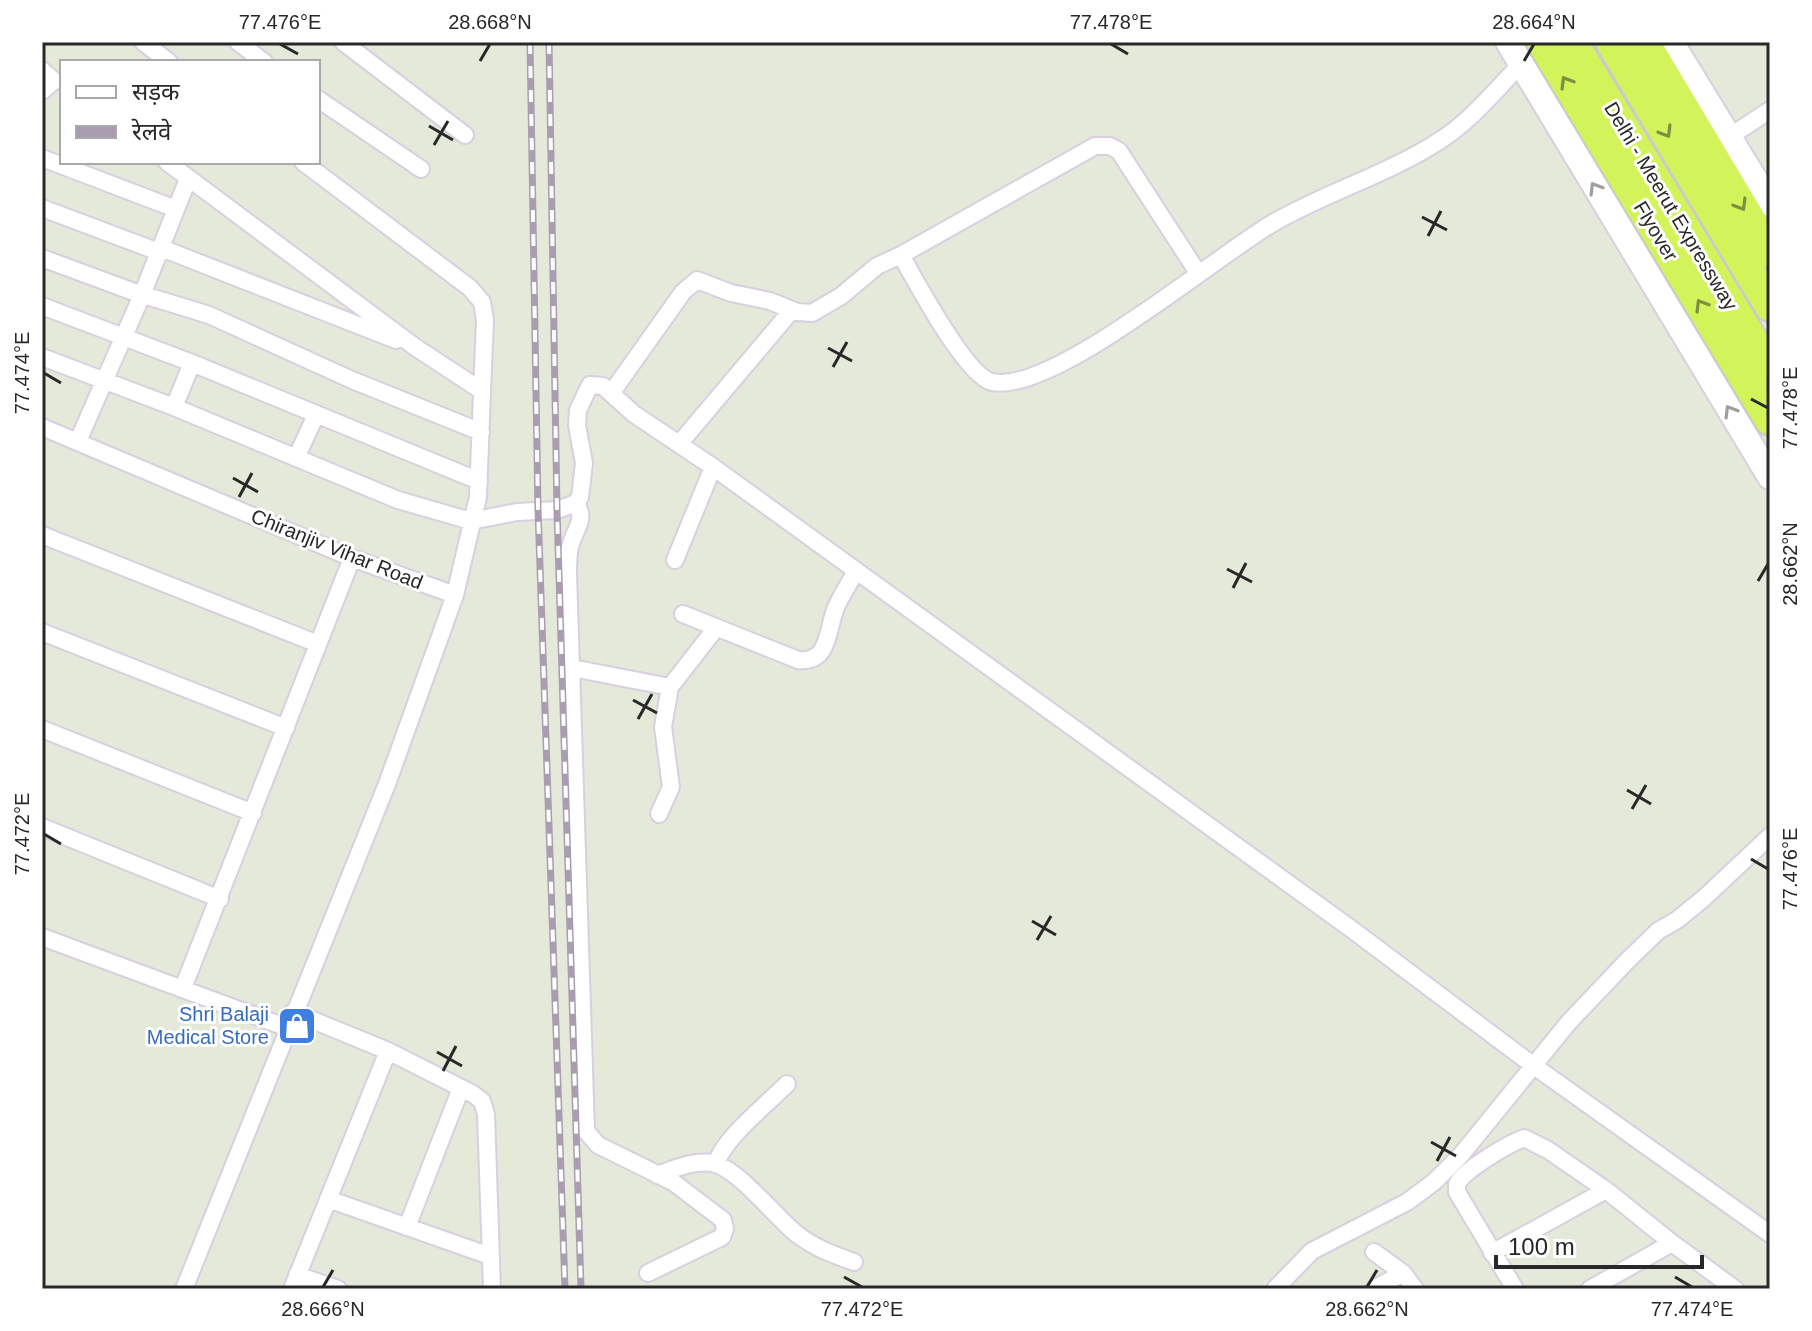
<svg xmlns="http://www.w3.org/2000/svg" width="1812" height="1331" font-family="Helvetica,'Noto Sans Devanagari',sans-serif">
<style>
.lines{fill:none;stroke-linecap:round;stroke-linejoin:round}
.street-casing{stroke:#d9cfe0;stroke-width:20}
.secondary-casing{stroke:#d9cfe0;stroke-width:28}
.highway-casing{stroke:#cbcbcb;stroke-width:34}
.street{stroke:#fff;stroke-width:16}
.secondary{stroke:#fff;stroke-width:24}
.highway{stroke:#d3f35b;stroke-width:30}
.rail-casing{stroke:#aa9db1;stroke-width:7}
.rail{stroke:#fff;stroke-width:4;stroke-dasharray:12;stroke-linecap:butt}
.oneway{stroke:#7e8e42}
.oneway2{stroke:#9e9e9e}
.ticks{fill:none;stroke:#282828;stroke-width:3}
.labels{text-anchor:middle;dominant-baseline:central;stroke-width:6;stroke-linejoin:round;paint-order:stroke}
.street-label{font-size:20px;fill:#282828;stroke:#fff}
.shop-label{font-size:20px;fill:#366cbe;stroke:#fff;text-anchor:end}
.neatline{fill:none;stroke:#282828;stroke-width:3}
.ticks-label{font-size:20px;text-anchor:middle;fill:#282828}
</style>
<rect width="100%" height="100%" fill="#e4e9da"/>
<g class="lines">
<defs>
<path id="street" d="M143,42l26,20
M238,42l26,20
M343,42l122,93
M42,70l12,11 -12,10
M318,99l103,70
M1729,137l41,-27
M42,158l134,51
M167,162l248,185 67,44 -4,106 -23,98 -68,189 -203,505
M303,162l167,126 12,14 3,18 -3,71
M42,208l117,44 10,-1 227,89
M901,255c14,25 65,121 91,127 60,13 224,-126 281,-159 52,-30 112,-48 163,-80 32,-19 58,-51 84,-78
M42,258l92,34 75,23 143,65 129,52
M42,306l150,57 287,118
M42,357l132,50 224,93 73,21 46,-9 40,-2 19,-7 4,-6 4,-34 -7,-38 1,-15 12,-25 13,1 31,28 79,53 641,464 180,135 236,168
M612,392l71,-100 14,-12 34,13 39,8 27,11 15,1 29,-17 36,-30 24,-11 194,-109h15l9,5 79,122
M174,407l18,-44
M42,427l310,131 103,37
M78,441l64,-146 46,-116
M679,444l113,-134
M296,458l20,-43
M576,503c11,18 -2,26 -6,44 -2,8 -2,18 -2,27l18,557 12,14 75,37 50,38 2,9 -3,8 -74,36
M42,535l276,109
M675,560l38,-93
M683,614l115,46c31,3 29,-28 37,-50 5,-13 14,-26 21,-39
M42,632l244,96
M572,668l98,19
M42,729l211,84
M659,814l12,-27 -8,-60 7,-40 46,-59
M42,827l178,72
M42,937l246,91
M183,988l169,-430
M293,1012l95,39 85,43 9,7 4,13 6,175
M716,1164c7,-25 51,-60 71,-80
M657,1175c17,-6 37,-15 55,-12 26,5 64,55 86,72 17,13 36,20 56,27
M328,1199l162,57
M407,1227l54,-139
M1374,1252l29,21
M1492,1253l114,-63
M297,1275l41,14
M292,1289l96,-238
M1275,1289l37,-38 95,-49 27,-20 27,-27 108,-133 59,-62 30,-29 19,-11 27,-22 66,-62
M1374,1289l29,-16 12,16
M1515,1289l-58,-97v-8c8,-15 50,-39 67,-46l24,12 58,40 66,53 63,46
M1590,1289l82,-46"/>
<path id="secondary" d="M1508,42l262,435
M1671,42l99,162"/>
<path id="highway" d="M1542,42l228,378
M1572,42l198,327
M1611,42l159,264
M1644,42l126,211"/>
</defs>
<use href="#street" class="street-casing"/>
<use href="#secondary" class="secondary-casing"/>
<use href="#highway" class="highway-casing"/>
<use href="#street" class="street"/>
<use href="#secondary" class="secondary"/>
<use href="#highway" class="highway"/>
<defs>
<path id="rail" d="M530,42l8,467 27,780
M549,42l8,468 24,779"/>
</defs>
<use href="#rail" class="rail-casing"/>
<use href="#rail" class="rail"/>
</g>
<defs><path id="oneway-chevron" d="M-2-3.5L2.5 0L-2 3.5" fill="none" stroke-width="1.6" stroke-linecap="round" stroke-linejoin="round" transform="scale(2)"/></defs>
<g class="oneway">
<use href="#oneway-chevron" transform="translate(1566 82) rotate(-121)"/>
<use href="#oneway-chevron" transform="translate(1666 132) rotate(59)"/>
<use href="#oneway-chevron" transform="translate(1741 205) rotate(59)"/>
<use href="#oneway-chevron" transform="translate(1701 305) rotate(-121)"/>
</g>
<g class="oneway2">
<use href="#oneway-chevron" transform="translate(1595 188) rotate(-121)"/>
<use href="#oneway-chevron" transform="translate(1730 411) rotate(-121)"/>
</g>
<path class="ticks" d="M280,44l18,10M1111,44l17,10M480,61l10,-17M1524,61l10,-17M429,126l24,14M434,145l14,-24M1422,217l25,13M1428,236l13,-25M828,348l24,13M833,367l14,-25M44,373l17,10M1751,399l17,9M233,478l25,14M239,497l13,-24M1227,569l25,13M1758,581l10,-17M1233,588l13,-25M633,700l24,13M638,719l14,-25M1627,790l24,14M1632,809l14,-24M44,834l17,10M1751,859l17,10M1032,921l24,14M1037,940l14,-24M437,1052l25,14M443,1071l13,-25M1431,1142l25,14M1437,1161l13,-24M844,1277l18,10M1675,1277l17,10M323,1287l10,-17M1367,1287l10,-17"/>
<defs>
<symbol id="shop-square" viewBox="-11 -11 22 22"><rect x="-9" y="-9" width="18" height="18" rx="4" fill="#3f7fe0" stroke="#fff"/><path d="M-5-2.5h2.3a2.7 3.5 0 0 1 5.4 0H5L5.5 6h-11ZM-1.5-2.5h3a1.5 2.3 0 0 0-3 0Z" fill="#fff"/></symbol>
</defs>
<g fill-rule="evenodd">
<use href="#shop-square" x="275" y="1004" width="44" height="44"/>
</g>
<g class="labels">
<g class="street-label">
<text transform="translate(1671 206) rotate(59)">Delhi - Meerut Expressway</text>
<text transform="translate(1656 231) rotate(59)">Flyover</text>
<text transform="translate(337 549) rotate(22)">Chiranjiv Vihar Road</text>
</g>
<g class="shop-label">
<text x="269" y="1014">Shri Balaji<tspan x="269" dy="23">Medical Store</tspan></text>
</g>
</g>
<rect width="1812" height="1331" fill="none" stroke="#ffffff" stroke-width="88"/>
<rect x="60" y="60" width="260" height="104" fill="#ffffff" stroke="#a9a9a9" stroke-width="2"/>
<rect x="76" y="86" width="40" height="12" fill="#ffffff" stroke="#a9a9a9" stroke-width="2"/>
<text x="132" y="100" font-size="24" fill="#282828">सड़क</text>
<rect x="76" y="126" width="40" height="12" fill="#aa9db1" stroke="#a9a9a9" stroke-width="2"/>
<text x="132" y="140" font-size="24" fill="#282828">रेलवे</text>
<path d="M1496 1255v12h206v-12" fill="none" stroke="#282828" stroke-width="4"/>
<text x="1508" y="1255" font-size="24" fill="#282828" stroke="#ffffff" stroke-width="6" paint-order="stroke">100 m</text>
<rect x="44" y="44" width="1724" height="1243" class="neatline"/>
<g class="ticks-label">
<text x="280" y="29">77.476°E</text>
<text x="490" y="29">28.668°N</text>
<text x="1111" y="29">77.478°E</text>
<text x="1534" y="29">28.664°N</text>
<text transform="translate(22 373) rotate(-90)" y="7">77.474°E</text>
<text transform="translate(1790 408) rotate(-90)" y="7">77.478°E</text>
<text transform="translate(1790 564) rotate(-90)" y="7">28.662°N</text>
<text transform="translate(22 834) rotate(-90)" y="7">77.472°E</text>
<text transform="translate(1790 869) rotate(-90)" y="7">77.476°E</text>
<text x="323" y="1316">28.666°N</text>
<text x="862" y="1316">77.472°E</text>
<text x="1367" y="1316">28.662°N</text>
<text x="1692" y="1316">77.474°E</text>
</g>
</svg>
